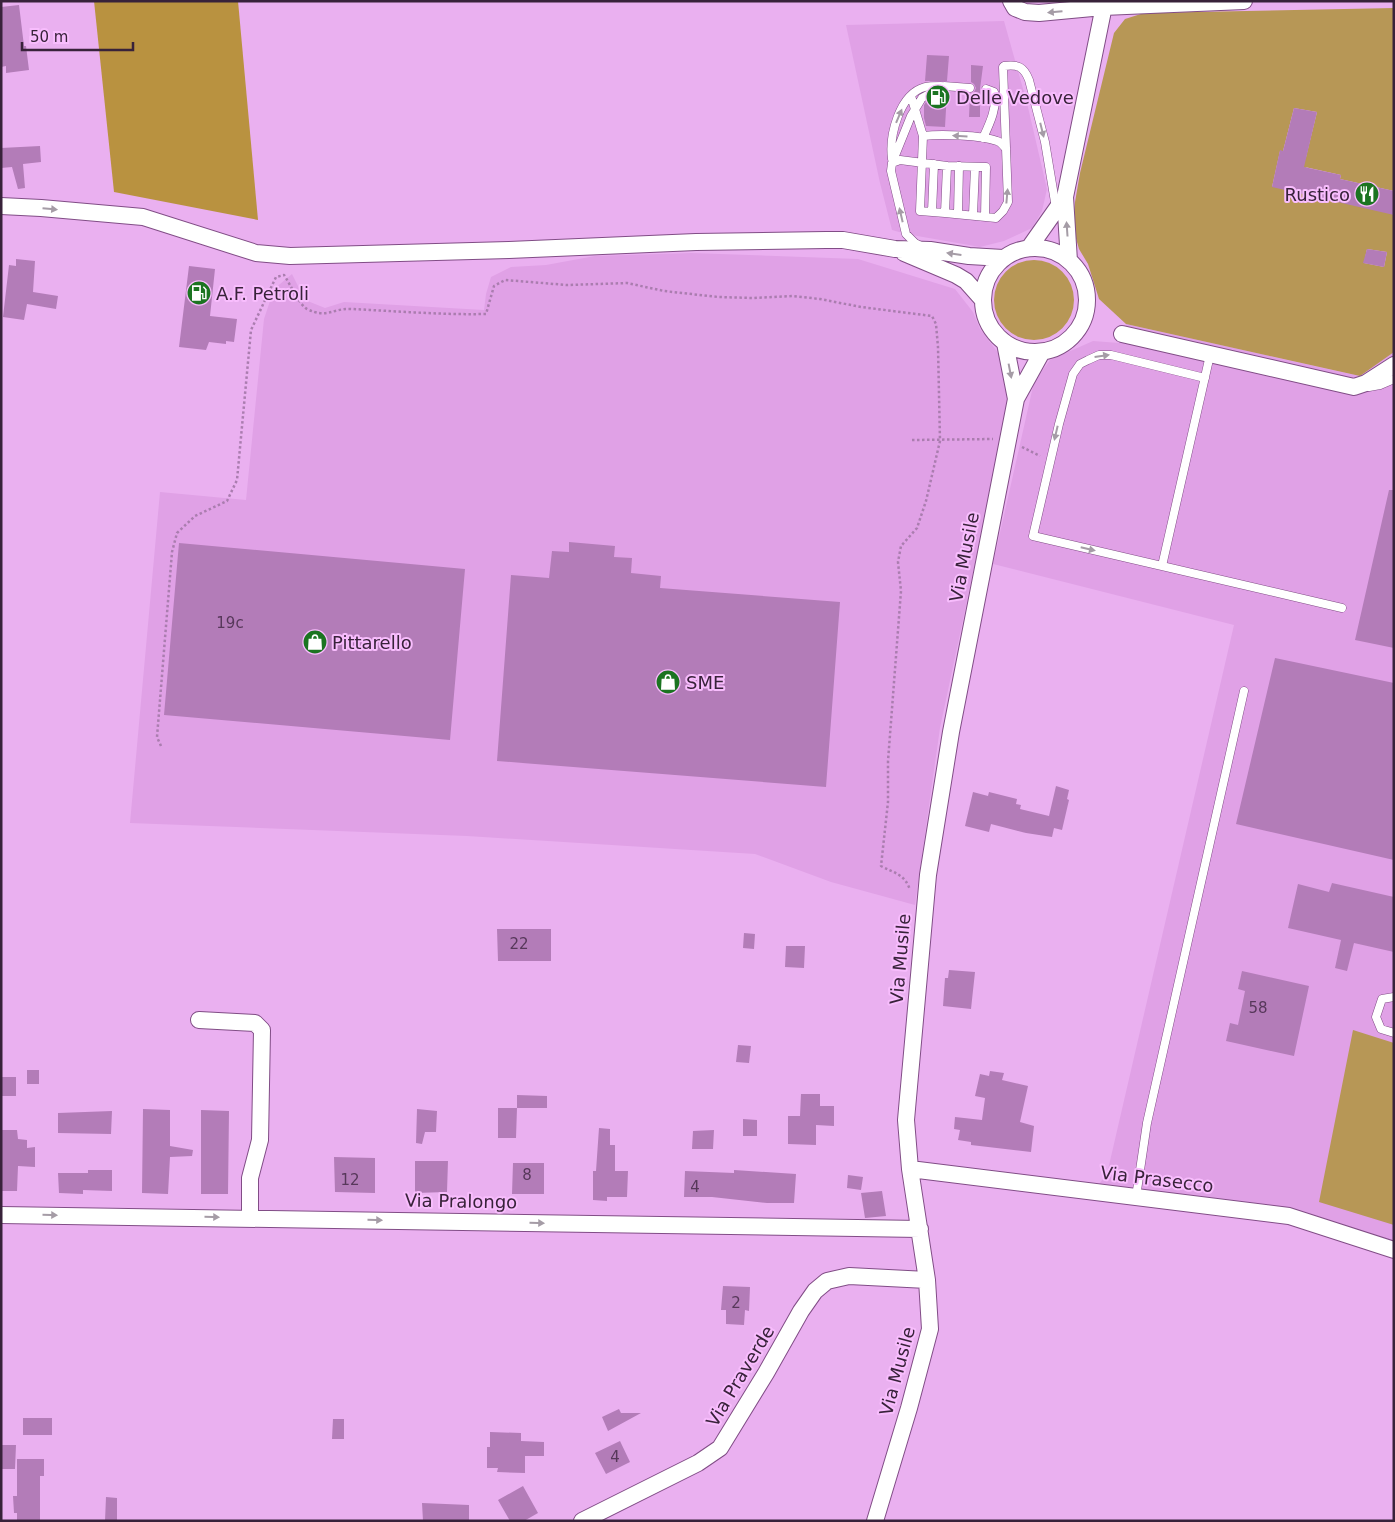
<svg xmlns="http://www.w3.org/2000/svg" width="1395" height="1522" font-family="'DejaVu Sans',sans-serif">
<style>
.built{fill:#e0a1e6}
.green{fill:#b79756;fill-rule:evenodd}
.forest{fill:#b99240}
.building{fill:#b37cb8}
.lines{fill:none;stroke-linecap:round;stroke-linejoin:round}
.service-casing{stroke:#814d86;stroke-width:9}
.minor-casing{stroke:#814d86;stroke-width:18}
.path{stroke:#aa7daf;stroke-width:2.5;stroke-dasharray:2.5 2.5;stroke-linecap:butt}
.service{stroke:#fff;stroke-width:8}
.minor{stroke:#fff;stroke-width:16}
.oneway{fill:#a59ca6}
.labels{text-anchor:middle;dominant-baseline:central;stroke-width:4;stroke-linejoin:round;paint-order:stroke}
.number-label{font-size:15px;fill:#57385a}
.poi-label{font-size:18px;fill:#38223a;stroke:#f8bdfd;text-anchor:start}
.street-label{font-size:18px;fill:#38223a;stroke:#f8bdfd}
</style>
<rect width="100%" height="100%" fill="#eab0f0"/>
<path class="built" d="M1004,21l23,82 20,86 -5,22 -10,17 -28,13 -24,6 -74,-13 -14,-4 -12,-47 -34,-158z
M691,253l167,6 97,30 18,23 7,17 19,25 8,21 1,33 -68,320 -25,177 -84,-23 -76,-28 -288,-18 -337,-13 30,-331 86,8 18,-181 10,-30 18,-15 13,26 20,8 19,-6 140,8 2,-16 5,-17 20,-10 35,-2 49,-9z
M1126,324l233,52 35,-24v891l-88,-30 -33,-8 -174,-21 8,-10 127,-549 -241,-61 41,-182 16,-22 43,-19 26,2z"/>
<path class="green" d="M1394,8v183l-54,-12 1,-4 -36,-8 89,48v137l-34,24 -234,-52 -27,-25 -11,-35 -9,-15 -6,-21 2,-26 5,-29 34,-140 11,-14 19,-6zM1294,108l23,4 -11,45 -34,30 8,-36h3zM1367,249l20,3 -3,15 -20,-4z
M994 300a40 40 0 1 1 80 0a40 40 0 1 1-80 0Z
M1353,1030l41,13v182l-75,-23z"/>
<path class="forest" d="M94,1h144l20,219 -144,-28z"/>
<path class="building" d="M19,5l5,41h2l3,24 -23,3v-7l-5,1v-60z
M927,55l22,1 -2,25h-22z
M971,65l12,1 -3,23v28h-11l1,-23 4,-2 2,-4 -2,-4 -3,-2z
M945,92h2l-2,35 -19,-1 -2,-8v-13l2,-3z
M1294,108l23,4 -13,55 37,8 -1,4 54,12v24l-122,-28 8,-37 3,1z
M40,146l1,16 -18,2 2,24 -7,1 -6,-22 -11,1v-20z
M1367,249l20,3 -3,15 -21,-4z
M16,259l19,2 -2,31 25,4 -2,13 -29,-5 -3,16 -21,-3 6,-52 7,1z
M189,266l26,3 -5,47 27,3 -3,23 -8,-1v3l-17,-2 -3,8 -27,-3z
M1389,490h5v158l-39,-8z
M569,542l46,4 -1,11 18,1 -1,15 30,3 -1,12 180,14 -14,185 -329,-26 14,-186 38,3 3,-27 17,1z
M179,543l286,26 -15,171 -286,-25z
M1275,658l119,25v177l-158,-36z
M1056,786l13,4 -2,9 2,1 -7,30 -8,-2 -2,9 -26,-4 -35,-9 -2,8 -24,-6 8,-34 15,4 1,-4 28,7 -1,5 5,1 -1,4 29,7z
M1332,883l62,14v55l-40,-9 -7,28 -12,-3 6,-28 -53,-12 10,-44 31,8z
M497,929h54v32h-53z
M744,933l11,1 -1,15 -11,-1z
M786,946h19l-1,22 -19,-1z
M949,970l26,2 -4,37 -28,-3 2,-28h3z
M1242,971l67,15 -15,70 -68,-15 4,-18 8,2 4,-19 3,-15 -7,-2z
M738,1045l13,1 -2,17 -13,-1z
M27,1070h12v14h-12z
M990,1071l14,2 -2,7 26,6 -8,36 14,4 -3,26 -60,-7v-3l-13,-2 2,-10 -6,-1 1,-12 27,3 3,-22 -10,-2 5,-22 9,2z
M1,1077h15v19h-15z
M801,1094h19v12h14v20l-18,-1v20l-28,-1v-28h12z
M517,1095l30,1v12h-30z
M498,1108h19l-1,30h-18z
M143,1109l27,1v36l23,4 -1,6 -22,1 -2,37 -26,-1z
M417,1109l20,2 -1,21h-11l-3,12 -6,-1z
M201,1110l28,1 -1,83h-27z
M112,1111l-1,23 -53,-1v-20z
M743,1119l14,1v16h-14z
M599,1128l11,1v16h5v26h13l-1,26h-20v4l-14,-1v-29h3z
M1,1130h16l1,9 9,1v8l8,-1v20l-17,-1 -1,25h-16z
M714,1130l-1,19h-21l1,-18z
M334,1157l41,1v35l-40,-1z
M415,1161h33l-1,31 -32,1z
M513,1163h31v31h-32z
M88,1170h24v21l-29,-1v4l-24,-1 -1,-20h30z
M734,1170l62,4 -2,29h-27l-55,-6h-28l1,-26 49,2z
M848,1175l15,2 -2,13 -14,-2z
M882,1191l4,25 -21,2 -4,-25z
M723,1286l27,1 -1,24 -4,-1 -1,15 -18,-1v-14h-5z
M619,1409l2,4h20l-33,18 -6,-14z
M23,1418h29v17h-29z
M333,1419h11v20h-12z
M490,1432l31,1v8l23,1v14h-19v17l-28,-1 1,-4h-11v-21h3z
M620,1441l10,21 -24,12 -11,-21z
M1,1445h15l-1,24h-14z
M17,1459h27v17h-4v45h-23v-8h-3l-1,-17h4z
M523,1486l15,27 -14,8h-14l-12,-21z
M106,1497l11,1v23h-12z
M422,1503l47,2v16h-46z"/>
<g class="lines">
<defs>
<path id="service" d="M911,96l12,40c17,-2 58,-1 74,5 4,1 6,4 9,8
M923,136l-3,75 25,2
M983,138c6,-13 15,-31 11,-46l-8,-3
M892,159c-3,-23 7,-65 33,-72 4,-1 11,-1 16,-1
M892,163l19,-47 11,-18 22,-12 26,2
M947,166l39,1 -1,50
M932,212l2,-48
M958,214l1,-48
M973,215l2,-48
M921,246l-6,-3 -9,-9 -15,-63 1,-8 8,-3 47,6 -2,47 51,5 7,-7 5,-9 -5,-135 1,-1c14,-2 20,1 25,14l16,62 11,66
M1205,378l-94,-23h-12l-11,5 -8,4 -7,10 -14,50 -26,112 309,72
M1369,387l11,-2 14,-6
M1162,566l48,-211
M1394,997l-12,2 -6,18 5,12 13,4
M1136,1197l11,-74 97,-432"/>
<path id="minor" d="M1011,1l4,7 10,4 14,1 64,-6 141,-6
M1,206l40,2 102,9 113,36 34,3 219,-6 187,-8 130,-2h17l52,9 35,1 39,6 34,2
M983 300a52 52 0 1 1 104 0a52 52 0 1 1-104 0Z
M1029,248l36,-51
M904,253l52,22 10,6 16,18
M1069,261l-4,-64 40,-196
M1122,334l232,53 12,-4 28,-18
M1016,399l26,-47
M199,1020l56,3 7,7 -2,110 -10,38v40
M910,1169l379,47 105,34
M1,1215l919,14
M582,1521l116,-58 22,-15 46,-75 35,-62 14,-20 12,-10 22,-5 78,4
M875,1521l34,-113 21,-79 -3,-49 -17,-111 -4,-49 22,-245 23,-143 65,-333 -11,-56"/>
</defs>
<use href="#service" class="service-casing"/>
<use href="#minor" class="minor-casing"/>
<path class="path" d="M912,440l81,-1
M1022,447l18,9
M161,746l-4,-9 15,-185 5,-19 18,-17 32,-15 10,-21 14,-150 25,-53 8,-2c5,7 16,31 23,34 20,10 26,-1 44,0 45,2 90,6 135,5l8,-28 11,-6 62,5 60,-2 37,8 54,6 35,1 39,-2 28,3 41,8 71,9 4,8 2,23 2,94 -14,60 -9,27 -16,18 -3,16 3,29 -13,170v41l-7,64c13,7 24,8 29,24"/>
<use href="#service" class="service"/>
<use href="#minor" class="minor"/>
</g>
<defs><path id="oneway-solid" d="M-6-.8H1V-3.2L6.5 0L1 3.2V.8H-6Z" transform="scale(1.25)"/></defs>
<g class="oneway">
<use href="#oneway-solid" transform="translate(1055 12) rotate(175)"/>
<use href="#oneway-solid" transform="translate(899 116) rotate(-67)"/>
<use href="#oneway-solid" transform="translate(1042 130) rotate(76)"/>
<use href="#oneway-solid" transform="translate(960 136) rotate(-177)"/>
<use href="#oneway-solid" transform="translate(1007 196) rotate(-85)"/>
<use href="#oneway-solid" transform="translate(50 209) rotate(5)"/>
<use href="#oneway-solid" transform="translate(901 215) rotate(-103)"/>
<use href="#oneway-solid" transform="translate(1067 229) rotate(-94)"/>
<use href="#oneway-solid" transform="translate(954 254) rotate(-172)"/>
<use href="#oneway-solid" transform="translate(1102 356) rotate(-8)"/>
<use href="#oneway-solid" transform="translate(1010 371) rotate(79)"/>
<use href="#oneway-solid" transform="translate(1056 433) rotate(103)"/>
<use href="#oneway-solid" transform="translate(1088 549) rotate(13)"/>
<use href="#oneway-solid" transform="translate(50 1215) rotate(1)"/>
<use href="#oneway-solid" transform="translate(212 1217) rotate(1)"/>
<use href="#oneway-solid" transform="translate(375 1220) rotate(1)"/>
<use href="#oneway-solid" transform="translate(537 1223) rotate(1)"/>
</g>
<defs>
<symbol id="fuel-disc" viewBox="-11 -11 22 22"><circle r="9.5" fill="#1b7421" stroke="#f8bdfd"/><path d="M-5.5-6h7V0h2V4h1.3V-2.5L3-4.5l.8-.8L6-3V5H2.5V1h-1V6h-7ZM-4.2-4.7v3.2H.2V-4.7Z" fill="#fff"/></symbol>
<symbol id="restaurant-disc" viewBox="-11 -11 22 22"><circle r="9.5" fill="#1b7421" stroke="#f8bdfd"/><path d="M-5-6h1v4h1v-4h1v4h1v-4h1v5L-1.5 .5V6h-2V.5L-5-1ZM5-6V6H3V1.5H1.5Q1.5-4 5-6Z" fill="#fff"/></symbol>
<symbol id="shop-disc" viewBox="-11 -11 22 22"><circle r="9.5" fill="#1b7421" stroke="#f8bdfd"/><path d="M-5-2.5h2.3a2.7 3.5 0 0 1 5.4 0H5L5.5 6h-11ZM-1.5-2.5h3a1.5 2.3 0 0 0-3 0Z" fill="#fff"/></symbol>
</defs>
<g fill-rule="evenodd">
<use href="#fuel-disc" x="924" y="83" width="28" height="28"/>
<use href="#restaurant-disc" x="1353" y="180" width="28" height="28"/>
<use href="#fuel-disc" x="185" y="279" width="28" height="28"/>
<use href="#shop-disc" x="301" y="628" width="28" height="28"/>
<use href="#shop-disc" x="654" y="668" width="28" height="28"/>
</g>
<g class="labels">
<g class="number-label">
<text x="230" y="623">19c</text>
<text x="519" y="944">22</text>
<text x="1258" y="1008">58</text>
<text x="527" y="1175">8</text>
<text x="350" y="1180">12</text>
<text x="695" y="1187">4</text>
<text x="736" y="1303">2</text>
<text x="615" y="1457">4</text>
</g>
<g class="poi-label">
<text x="956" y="97">Delle Vedove</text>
<text x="1350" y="194" text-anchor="end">Rustico</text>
<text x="216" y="293">A.F. Petroli</text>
<text x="332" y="642">Pittarello</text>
<text x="686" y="682">SME</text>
</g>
<g class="street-label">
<text transform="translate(964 557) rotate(-79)">Via Musile</text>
<text transform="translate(900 959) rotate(-85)">Via Musile</text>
<text transform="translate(1157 1179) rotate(7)">Via Prasecco</text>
<text transform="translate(461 1201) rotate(1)">Via Pralongo</text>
<text transform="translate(897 1371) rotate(-75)">Via Musile</text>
<text transform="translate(740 1376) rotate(-59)">Via Praverde</text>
</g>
</g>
<rect width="1395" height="1522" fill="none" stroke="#38223a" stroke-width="5"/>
<path d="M22 42v8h111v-8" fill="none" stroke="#38223a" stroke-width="2.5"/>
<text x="30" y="42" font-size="15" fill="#38223a" stroke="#f8bdfd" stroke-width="4" paint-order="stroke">50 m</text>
</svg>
